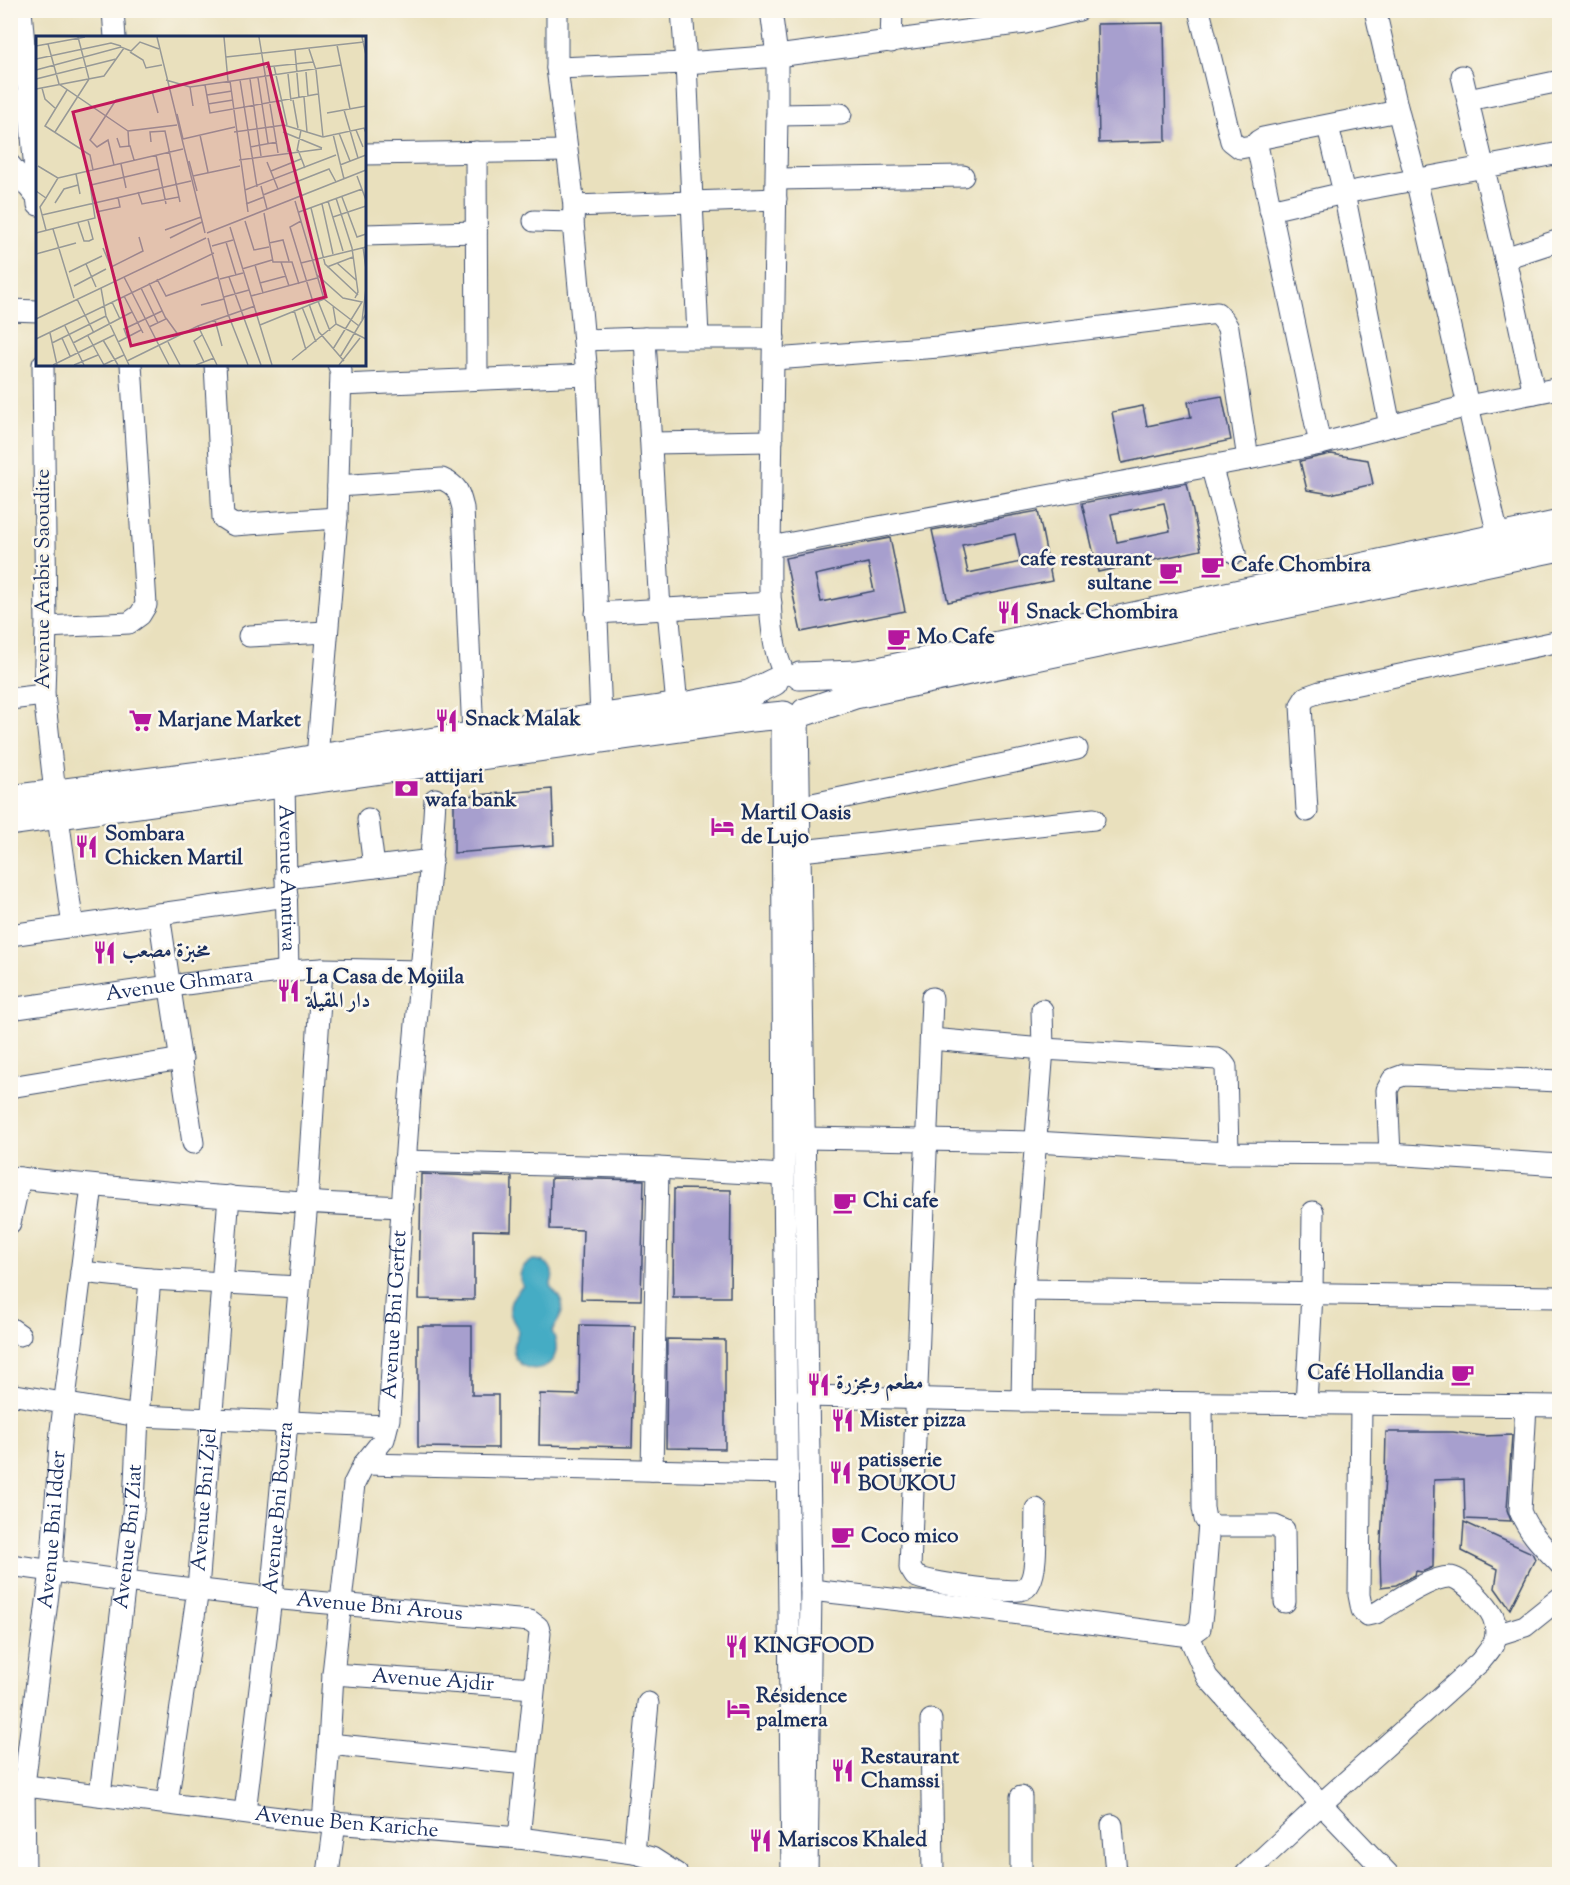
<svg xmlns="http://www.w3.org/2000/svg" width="1570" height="1885" font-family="'Sorts Mill Goudy',Amiri,serif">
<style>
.water{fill:#45acc4;stroke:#306e91;stroke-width:1.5}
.building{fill:#a79fce;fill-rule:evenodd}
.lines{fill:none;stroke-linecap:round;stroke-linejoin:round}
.minor-casing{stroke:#3a4a6c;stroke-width:23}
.major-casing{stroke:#3a4a6c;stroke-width:29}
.minor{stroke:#fff;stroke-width:21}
.major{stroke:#fff;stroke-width:27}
.labels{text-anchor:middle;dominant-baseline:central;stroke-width:5;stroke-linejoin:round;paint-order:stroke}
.poi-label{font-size:21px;font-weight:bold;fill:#1b2f5e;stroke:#fbf7ec;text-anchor:start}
.street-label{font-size:21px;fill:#1b2f5e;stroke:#fbf7ec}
.inset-road{fill:none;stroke:#979997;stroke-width:1.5}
.view{fill:#c2185b;fill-opacity:0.15;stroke:#c2185b;stroke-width:3}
.inset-edge{fill:none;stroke:#1b2f5e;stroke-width:3}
</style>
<rect width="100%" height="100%" fill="#fbf7ec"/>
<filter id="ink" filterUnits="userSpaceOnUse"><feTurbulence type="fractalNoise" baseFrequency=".0167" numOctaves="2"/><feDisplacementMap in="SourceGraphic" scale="12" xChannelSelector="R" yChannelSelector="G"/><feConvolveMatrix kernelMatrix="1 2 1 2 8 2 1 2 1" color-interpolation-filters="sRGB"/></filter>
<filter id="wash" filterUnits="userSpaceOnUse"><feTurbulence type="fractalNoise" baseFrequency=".008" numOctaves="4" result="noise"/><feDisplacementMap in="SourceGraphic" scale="24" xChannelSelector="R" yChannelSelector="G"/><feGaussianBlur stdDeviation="1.35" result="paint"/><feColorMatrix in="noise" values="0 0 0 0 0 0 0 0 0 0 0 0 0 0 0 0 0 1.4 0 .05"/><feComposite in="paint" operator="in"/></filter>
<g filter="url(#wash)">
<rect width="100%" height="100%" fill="#e9e0bd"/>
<path class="water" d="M533,1260c16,0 24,11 17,26 18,19 15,24 2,45 19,39 -31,50 -38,22 -3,-10 4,-15 4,-22 0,-4 -5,-9 -6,-13 -6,-12 1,-24 11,-32 -7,-10 -1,-22 10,-26z"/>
<g id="blocks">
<path class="building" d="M1164,23l2,118 -67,2 -2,-119z
M1222,396l9,44 -109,23 -10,-51 31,-6 4,20 44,-9 -3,-15z
M1331,454l37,6 5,24 -42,10 -24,-4 -7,-29z
M1187,483l14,67 -103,22 -16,-69zM1164,503l6,28 -53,11 -6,-28z
M1038,511l14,70 -104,21 -16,-72zM1015,534l6,28 -53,11 -6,-28z
M890,538l15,73 -104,21 -16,-74zM868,563l6,28 -53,11 -6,-27z
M552,789l2,56 -100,8v-56z
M421,1174l91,3 -1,54 -37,-1v70l-55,-1z
M551,1178l93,2 -3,120 -60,-1 2,-69 -33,-1z
M674,1189l57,1 -1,107h-57z
M580,1325l55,1 -3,121 -93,-2 1,-51 39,1z
M418,1326h54v69h26v53l-80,-1z
M667,1339l58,1v109l-59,-1z
M1386,1432h67l30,4 29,-1 -5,75 4,11 -46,-2 -1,-40 -30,1 -1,87 -11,5 -6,-1 -1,4 -19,10 -15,2 -1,-31 5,-79z
M1464,1522l68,31 3,6 -25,50 -15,-21 3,-19 -36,-18z"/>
</g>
</g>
<g filter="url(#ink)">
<use href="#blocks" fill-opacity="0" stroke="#3a4a6c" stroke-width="1.5"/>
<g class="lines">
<defs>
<g id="minor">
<path d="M21,10l17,195"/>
<path d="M113,10l2,28"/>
<path d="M557,10v58l17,138 -1,16 14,153 14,342"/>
<path d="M682,10l4,53 12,274"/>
<path d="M771,10l6,46v59l-7,432c0,37 -3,95 15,128"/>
<path d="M1199,10l32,131 9,7 17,-3"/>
<path d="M1375,10l23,101 18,68 82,357"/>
<path d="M891,42l1,-32"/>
<path d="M557,68l129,-5 91,-7 248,-33 54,-13"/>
<path d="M1462,76l43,182 29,135"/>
<path d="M1468,100l92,-19"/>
<path d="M777,115l64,-1"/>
<path d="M1328,126l16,67 46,233"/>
<path d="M476,152l1,227"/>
<path d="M364,154l202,-3"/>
<path d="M10,165l26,31"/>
<path d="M777,179l186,-3"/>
<path d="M574,206l202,-7"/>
<path d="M1270,210l74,-17 216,-40"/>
<path d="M534,221l39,1"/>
<path d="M364,235l112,-3"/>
<path d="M1505,258l55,-18"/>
<path d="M10,310l28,1"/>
<path d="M645,338l15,272"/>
<path d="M584,340l61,-2h129"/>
<path d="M774,359l165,-12 278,-34 7,8 4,7 20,131"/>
<path d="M43,364l3,263 -2,68 11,98"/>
<path d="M215,364l8,154 11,7 103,-7"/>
<path d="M341,385l246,-10"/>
<path d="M652,443l120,-2"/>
<path d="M1320,444l-63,-299 1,-4 5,-3 135,-27"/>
<path d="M1211,465l24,88"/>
<path d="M338,486l104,-7c16,7 17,13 21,29l10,227"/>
<path d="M770,547l478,-88 72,-15 148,-38 92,-18"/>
<path d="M668,609l9,97"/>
<path d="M596,613l175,-10"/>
<path d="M46,627l83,-4 11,-8 6,-10 -15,-241"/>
<path d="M249,636l78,-4"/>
<path d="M10,699l34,-4"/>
<path d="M798,715l13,875 -4,284"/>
<path d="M786,716l-4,16 2,443 8,699"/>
<path d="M317,758l20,-240 4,-147 -3,-7"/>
<path id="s1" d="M284,785l4,186"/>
<path d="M798,807l279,-58"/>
<path d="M1307,811l-6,-106 5,-8 14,-5 240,-51"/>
<path d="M58,817l15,110"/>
<path d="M368,819l6,48"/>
<path d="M801,851l293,-32"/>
<path d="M286,878l146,-18"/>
<path d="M159,914l34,229"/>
<path d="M10,935l277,-39"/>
<path d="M932,998l-22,570 5,8c14,7 89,17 105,14 5,-1 8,-3 10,-8 8,-13 5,-56 6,-73"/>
<path id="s2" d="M10,1009l160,-23 118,-15 34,-2 98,2"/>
<path d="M931,1039l112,10 174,10 6,4 3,4 2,86"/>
<path d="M10,1087l172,-28"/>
<path d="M805,1138l230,4 193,11 162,1 170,11"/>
<path d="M1390,1154l-3,-64 6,-11 11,-4 156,6"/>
<path d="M404,1161l254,7 126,7"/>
<path d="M10,1177c131,14 262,25 393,30"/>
<path d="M10,1223l10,-45"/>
<path d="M81,1272l69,7 149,8"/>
<path d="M1024,1290l536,7"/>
<path d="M10,1328l10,7"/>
<path d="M10,1394l128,22 249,10"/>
<path d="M807,1396l215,5 538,5"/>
<path d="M1022,1401l2,-111 19,-241 -1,-39"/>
<path d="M1202,1403l1,105 2,11 4,4 7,3h59l9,4 1,72"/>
<path d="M1306,1404l6,-110 1,-82"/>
<path d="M1526,1406l-6,105c8,21 24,36 40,53"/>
<path d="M364,1464l424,9"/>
<path d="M652,1470l6,-302"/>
<path id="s3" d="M10,1565l115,16 146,17 259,23 8,6 2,6 -21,205"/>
<path d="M811,1590l178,20 200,26 11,-8 2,-15 7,-90"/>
<path d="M1496,1635l29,-9 35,-28"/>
<path d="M1189,1636l18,41 114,127 67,70"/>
<path id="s4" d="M333,1674l201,14"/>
<path d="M931,1720l2,154"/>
<path d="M329,1744l197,20"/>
<path id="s5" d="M11,1784l285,36 223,18 115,15 18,5 25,16"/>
<path id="s6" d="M100,1795l34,-291 4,-88 12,-137"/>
<path id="s7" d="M167,1803l31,-214 31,-393"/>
<path id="s8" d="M245,1812l26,-214 36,-395 15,-234"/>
<path id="s9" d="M323,1822l6,-78 4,-70 21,-190 10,-20 20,-25 5,-20c7,-112 13,-224 22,-335 7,-95 19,-190 24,-285"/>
<path d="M1112,1825l4,49"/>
<path d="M634,1853l14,-150"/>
<path id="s10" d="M25,1874l-1,-89 27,-215 10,-140 31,-244"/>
<path d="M328,1874l7,-52"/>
<path d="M1021,1874v-77"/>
<path d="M1246,1874l75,-70 159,-142c6,-8 15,-16 16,-27 0,-6 -1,-13 -3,-18 -5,-11 -31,-40 -43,-40 -19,-1 -57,26 -74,36l-9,2 -5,-5 -3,-15 2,-190"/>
</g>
<path id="major" d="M800,676l56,-2 27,-4 677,-146
M805,712l50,-17 705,-148
M10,799l253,-32 54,-9 377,-54 55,-10 25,-12
M10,822l742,-104 32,-3"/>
</defs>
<use href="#minor" class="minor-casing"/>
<use href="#major" class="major-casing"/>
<use href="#minor" class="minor"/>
<use href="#major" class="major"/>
</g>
</g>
<defs>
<symbol id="cafe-bare" viewBox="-9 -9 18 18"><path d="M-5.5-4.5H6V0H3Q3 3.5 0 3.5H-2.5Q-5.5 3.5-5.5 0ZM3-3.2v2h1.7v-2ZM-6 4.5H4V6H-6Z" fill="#b5179e" stroke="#fbf7ec" stroke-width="2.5" paint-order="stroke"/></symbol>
<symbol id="restaurant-bare" viewBox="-9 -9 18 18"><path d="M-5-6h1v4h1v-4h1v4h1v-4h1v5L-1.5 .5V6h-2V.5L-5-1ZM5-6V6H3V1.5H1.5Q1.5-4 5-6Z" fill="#b5179e" stroke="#fbf7ec" stroke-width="2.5" paint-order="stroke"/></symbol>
<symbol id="supermarket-bare" viewBox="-9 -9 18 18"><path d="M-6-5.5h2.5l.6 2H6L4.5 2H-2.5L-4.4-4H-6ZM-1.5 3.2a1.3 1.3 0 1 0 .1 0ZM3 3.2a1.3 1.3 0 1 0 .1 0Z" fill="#b5179e" stroke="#fbf7ec" stroke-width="2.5" paint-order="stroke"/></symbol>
<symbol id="bank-bare" viewBox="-9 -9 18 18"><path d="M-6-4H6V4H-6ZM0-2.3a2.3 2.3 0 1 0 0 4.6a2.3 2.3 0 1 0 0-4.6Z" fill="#b5179e" stroke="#fbf7ec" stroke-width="2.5" paint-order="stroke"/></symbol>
<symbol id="hotel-bare" viewBox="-9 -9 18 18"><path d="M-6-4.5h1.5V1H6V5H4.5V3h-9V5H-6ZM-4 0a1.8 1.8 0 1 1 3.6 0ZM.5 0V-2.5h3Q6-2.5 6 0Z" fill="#b5179e" stroke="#fbf7ec" stroke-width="2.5" paint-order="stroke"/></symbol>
</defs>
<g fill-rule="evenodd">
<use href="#cafe-bare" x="1196" y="550" width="33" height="33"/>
<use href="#cafe-bare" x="1154" y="556" width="33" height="33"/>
<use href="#restaurant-bare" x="992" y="596" width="33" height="33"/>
<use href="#cafe-bare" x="882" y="622" width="33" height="33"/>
<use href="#restaurant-bare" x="430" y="704" width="33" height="33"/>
<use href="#supermarket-bare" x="124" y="704" width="33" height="33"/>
<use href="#bank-bare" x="390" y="772" width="33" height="33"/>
<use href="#hotel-bare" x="706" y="810" width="33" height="33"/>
<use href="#restaurant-bare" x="70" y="830" width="33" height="33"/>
<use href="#restaurant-bare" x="88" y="936" width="33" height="33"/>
<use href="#restaurant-bare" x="272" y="974" width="33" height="33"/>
<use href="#cafe-bare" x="828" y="1186" width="33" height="33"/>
<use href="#cafe-bare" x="1446" y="1358" width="33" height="33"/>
<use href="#restaurant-bare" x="802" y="1368" width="33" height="33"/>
<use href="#restaurant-bare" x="826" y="1404" width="33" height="33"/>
<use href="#restaurant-bare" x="824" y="1456" width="33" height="33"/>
<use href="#cafe-bare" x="826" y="1520" width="33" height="33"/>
<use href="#restaurant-bare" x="720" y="1630" width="33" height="33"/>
<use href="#hotel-bare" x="722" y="1692" width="33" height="33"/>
<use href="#restaurant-bare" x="826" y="1754" width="33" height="33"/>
<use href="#restaurant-bare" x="744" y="1824" width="33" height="33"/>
</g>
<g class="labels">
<g class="poi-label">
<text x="1152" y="560" text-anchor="end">cafe restaurant<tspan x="1152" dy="24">sultane</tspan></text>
<text x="1231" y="566">Cafe Chombira</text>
<text x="1026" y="613">Snack Chombira</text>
<text x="917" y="638">Mo Cafe</text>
<text x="465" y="720">Snack Malak</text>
<text x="158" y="721">Marjane Market</text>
<text x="425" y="777">attijari<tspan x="425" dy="24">wafa bank</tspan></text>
<text x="741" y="814">Martil Oasis<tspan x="741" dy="24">de Lujo</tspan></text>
<text x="105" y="835">Sombara<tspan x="105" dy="24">Chicken Martil</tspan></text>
<text x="122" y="952">مخبزة مصعب</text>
<text x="306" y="978">La Casa de M9iila<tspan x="306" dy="24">دار المقيلة</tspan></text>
<text x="863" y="1202">Chi cafe</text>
<text x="1444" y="1374" text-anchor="end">Café Hollandia</text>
<text x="836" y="1384">مطعم ومجزرة</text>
<text x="860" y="1421">Mister pizza</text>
<text x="858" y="1461">patisserie<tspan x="858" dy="24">BOUKOU</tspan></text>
<text x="861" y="1537">Coco mico</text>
<text x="754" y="1647">KINGFOOD</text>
<text x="756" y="1697">Résidence<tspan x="756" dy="24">palmera</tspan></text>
<text x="861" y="1758">Restaurant<tspan x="861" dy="24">Chamssi</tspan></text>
<text x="778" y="1841">Mariscos Khaled</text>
</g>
<g class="street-label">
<text transform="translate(44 579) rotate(-90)">Avenue Arabie Saoudite</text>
<text stroke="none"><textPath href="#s1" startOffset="93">Avenue Amtiwa</textPath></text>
<text stroke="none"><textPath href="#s2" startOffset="171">Avenue Ghmara</textPath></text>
<text stroke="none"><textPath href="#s9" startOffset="519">Avenue Bni Gerfet</textPath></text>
<text stroke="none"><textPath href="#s7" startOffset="306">Avenue Bni Zjel</textPath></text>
<text stroke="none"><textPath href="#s8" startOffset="306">Avenue Bni Bouzra</textPath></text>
<text stroke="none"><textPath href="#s10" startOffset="346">Avenue Bni Idder</textPath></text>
<text stroke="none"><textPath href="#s6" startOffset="260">Avenue Bni Ziat</textPath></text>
<text stroke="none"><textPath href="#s3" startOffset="372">Avenue Bni Arous</textPath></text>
<text stroke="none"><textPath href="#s4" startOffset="100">Avenue Ajdir</textPath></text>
<text stroke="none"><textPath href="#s5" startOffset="338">Avenue Ben Kariche</textPath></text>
</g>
</g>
<g transform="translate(36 36)">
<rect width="330" height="330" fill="#e9e0bd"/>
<path class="inset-road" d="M121,1l48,196M188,1l4,44M223,1l19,116M326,1l4,18M12,8l11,40 69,47M301,9l13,64M0,10l49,-9M273,13l7,21 7,67M259,14l4,48M94,16l13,8 3,8 16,-3M190,21l138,-15M0,23l75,-16 10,3M238,30l13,59M230,31l47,-5M0,34l85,-23 10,4 9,-9 19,7M270,36l2,24M252,38l3,27M222,42l10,65M0,43l80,-20M214,43l11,77M130,44l24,7 151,-22M204,44l17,107M194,45l18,131M169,49l5,28 108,-19M154,51l3,19M6,52l3,11 10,9M0,53l68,-13 20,-28M31,54l-22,36 45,29 3,15M116,55l6,22M171,59l25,-4M268,61l3,35M257,64l5,28M172,68l25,-4M308,74l14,48M291,77l39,-7M141,78l6,25M320,94l7,17M19,96l34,-53 -11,-42M198,96l50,-7 39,12M247,96l39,16M303,97l11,28M251,98l1,18M297,98l11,45M164,99l8,37M287,101l41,-9 2,5M81,102l3,9 10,-1 4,14M147,103l52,-12M115,106l-1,-10 15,-1 15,71M93,110l-1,-15 49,-6M214,111l27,-5M262,114l7,18M261,115l4,-21M120,119l10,49M203,124l83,-11M153,125l8,30M231,126l11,27M85,128l5,24M78,129l-6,-25 -11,7 -7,-7 26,-40 52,-12M304,129l26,-10M235,135l30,-12M40,138l4,20M157,140l47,-10M321,140l9,24M22,142l125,-29M55,149l68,-16M225,150l6,23M209,154l91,-35M0,155l10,7 12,-20 -20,-12M102,156l4,12 37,-7M227,159l66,-26 7,13M306,161l15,40 9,-3M300,162l16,50 6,44 -3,6M259,165l29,98M292,165l15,50M19,167l9,-14 14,-4M210,168l18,-7M286,168l11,50M275,172l14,56 33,31M60,176l24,-5 -2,-10M263,176l63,-23M228,177l9,49h19l7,22M6,179l149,-34M297,181l33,-11M209,185l9,29 15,-3M265,185l-11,6 23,75M42,187l6,18h5l4,-2 -5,-19M194,191l42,138M17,193l21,69M10,194l-6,-23 6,-9M129,194l36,-13M0,197l59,-15 -7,-47M171,197l159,-63M134,202l32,-16M172,202l20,76 20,51M190,206l10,33M233,207l14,-3 6,21M176,210l21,-6M327,211l3,22M67,212l8,19M0,218l40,-11M245,226l8,24M265,227l65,-16M301,227l19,17M50,228l10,23M219,229l8,28M291,231l26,-10M206,233l30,-9M33,236l33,-16M280,238l27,24 19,4 -29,47M88,241l45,88M193,241l32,88M79,242l-4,-11 32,-16 -4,-14M121,243l9,17 53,-19M184,243l23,-6M113,247l17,36 -17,8M224,247l26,-7M38,250l32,-17M65,252l5,28 23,49M105,252l17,35M88,260l19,37M215,260l66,-18M188,261l25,-7M41,263l17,34M288,263l35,27M282,265l12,30M76,266l8,17M273,268l10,28 25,29M165,269l23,-6M297,270l3,18 30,15M266,271l14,35M258,274l12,40M130,282l13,18M0,283l170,-81M179,284l7,26M326,285l4,-33M224,289l64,-26M29,290l19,39M162,290l19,39M14,297l7,32M166,299l-8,6 10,21M52,300l16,29M91,301l-3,-8 38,-18M26,302l8,18M0,303l178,-86M67,304l15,25M82,306l23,-12M132,306l12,23M16,307l54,-27M37,307l59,-31M304,321l26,-43M256,324l44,-36M91,325l71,-35 57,-20M17,329l61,-30M38,329l24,-10M67,329l21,-10M160,329l18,-7M303,329l21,-27"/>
<path class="view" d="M232,27l58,234 -195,49 -58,-234z"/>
<rect width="330" height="330" class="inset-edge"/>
</g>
<rect width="1570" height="1885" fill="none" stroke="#fbf7ec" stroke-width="36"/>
</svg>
